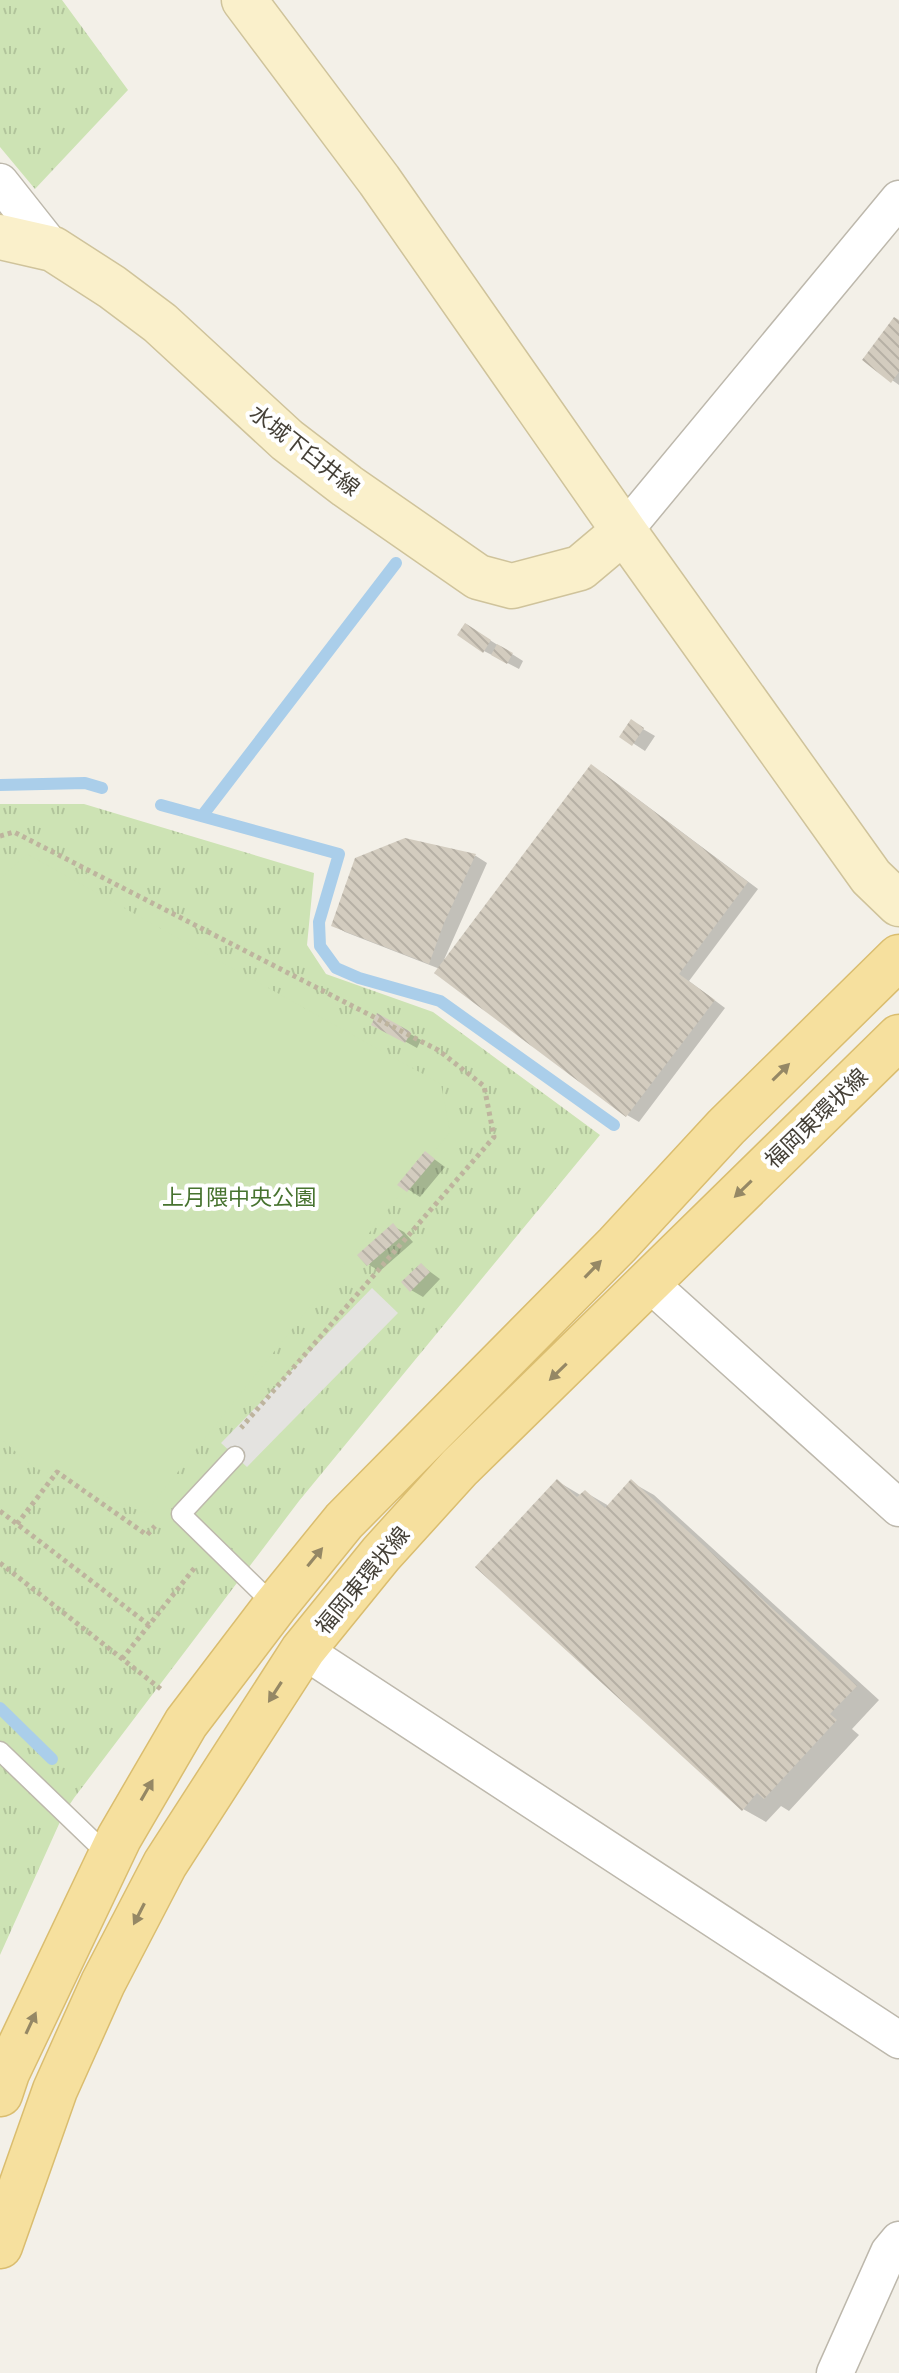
<svg xmlns="http://www.w3.org/2000/svg" width="899" height="2373" font-family="'Public Sans','Noto Sans JP',sans-serif">
<style>
.park{fill:url(#park-tufts)}
.pitch{fill:#cde3b4}
.parking{fill:#e4e3e0}
.shadow{fill:#0003}
.lines{fill:none;stroke-linecap:round;stroke-linejoin:round}
.stream{stroke:#aaceea;stroke-width:12}
.building{fill:url(#building-back-hatch)}
.service-casing{stroke:#bdb8ac;stroke-width:21}
.minor-casing{stroke:#bdb8ac;stroke-width:39}
.secondary-casing{stroke:#cfc39b;stroke-width:47}
.primary-casing{stroke:#dabd6f;stroke-width:47}
.path{stroke:#beb49e;stroke-width:5;stroke-dasharray:4 4;stroke-linecap:butt}
.service{stroke:#fff;stroke-width:18}
.minor{stroke:#fff;stroke-width:36}
.secondary{stroke:#faf0cb;stroke-width:44}
.primary{stroke:#f6e09e;stroke-width:44}
.oneway{fill:#958865}
.labels{text-anchor:middle;dominant-baseline:central;stroke-width:8;stroke-linejoin:round;paint-order:stroke}
.street-label{font-size:22px;fill:#454037;stroke:#fff}
.park-label{font-size:22px;fill:#47732f;stroke:#fff}
</style>
<defs>
<pattern id="park-tufts" width="24" height="20" patternUnits="userSpaceOnUse" patternTransform="scale(2)"><rect width="24" height="20" fill="#cde3b4"/><path d="M3 7l-1-3M5 7V3M7 7l1-3M15 17l-1-3M17 17v-4M19 17l1-3" fill="none" stroke="#b1c49b"/></pattern>
<pattern id="building-back-hatch" width="6" height="6" patternUnits="userSpaceOnUse" patternTransform="scale(2)"><rect width="6" height="6" fill="#d3ccbf"/><path d="M-1 5l2 2M0 0l6 6M5-1l2 2" fill="none" stroke="#b6b0a5"/></pattern>
</defs>
<rect width="100%" height="100%" fill="#f3f0e8"/>
<path class="park" d="M0,0h62l66,90 -93,99 -35,-42z
M0,804h84l230,69 -7,72 19,29 107,38 167,123 -301,366 -225,297 -10,15 -64,142z"/>
<path class="pitch" d="M27,854l414,230 9,48 -305,381 -112,-46 -33,-29v-559z"/>
<path class="parking" d="M372,1288l26,25 -151,154 -26,-24z"/>
<path class="shadow" d="M899,322v63l-35,-25z
M477,632l46,29 -4,8 -35,-18z
M643,729l12,7 -10,15 -23,-15z
M603,773l155,116 -69,92 36,27 -86,114 -12,-7 -187,-146 -95,-37 -11,-7 71,-85 71,16 11,7 -44,99z
M378,1016l43,24 -4,8 -43,-24z
M426,1153l19,14 -25,30 -20,-13z
M393,1226l11,6 9,10 -33,29 -11,-6z
M421,1265l19,14 -17,18 -12,-7z
M557,1481l25,15 3,-4 24,14 22,-24 23,13 225,205 -27,29 7,6 -70,76 -8,-5 -15,16 -23,-13z"/>
<g class="lines">
<path class="stream" d="M0,785l85,-2 17,5
M161,805l178,49 -20,68 1,24 16,22 23,10 81,23 174,124
M202,816l194,-253
M0,1708l52,51"/>
</g>
<path class="building" d="M894,317l5,3v52l-8,11 -29,-23z
M465,623l26,17 -8,13 -26,-18z
M497,644l16,9 -6,11 -16,-9z
M631,719l13,9 -12,18 -13,-9z
M591,764l157,118 -69,92 36,26 -89,117 -192,-144z
M405,838l71,16 -32,69 -15,41 -98,-38 24,-68z
M377,1013l34,19 -6,11 -34,-18z
M425,1151l10,8 -28,33 -10,-7z
M393,1223l10,12 -36,31 -10,-11z
M421,1263l9,9 -20,20 -9,-10z
M557,1479l20,18 8,-7 20,18 26,-29 226,207 -27,28 7,6 -73,79 -7,-6 -15,18 -267,-244z"/>
<g class="lines">
<defs>
<path id="service" d="M235,1456l-54,58 94,92
M0,1751l110,106"/>
<path id="minor" d="M0,182l53,67
M624,531l275,-332
M648,1282l251,226
M303,1650l596,390
M835,2373l54,-121 10,-12"/>
<path id="secondary" d="M244,0l135,180 245,351 247,346 28,27
M0,237l53,12 59,38 48,36 127,117 60,46 131,91 34,9 68,-18 44,-37"/>
<path id="primary" d="M0,2094l7,-21 112,-235 67,-115 89,-117 69,-85 273,-276 109,-118 173,-170
M0,2246l55,-156 48,-107 62,-119 138,-214 78,-96 78,-86 440,-431"/>
</defs>
<use href="#service" class="service-casing"/>
<use href="#minor" class="minor-casing"/>
<use href="#secondary" class="secondary-casing"/>
<use href="#primary" class="primary-casing"/>
<path class="path" d="M0,836l14,-4 424,218 46,36 10,51 -253,291
M0,1511l149,114
M17,1524l40,-52 90,63 8,-9
M0,1563l162,127
M122,1659l74,-93"/>
<use href="#service" class="service"/>
<use href="#minor" class="minor"/>
<use href="#secondary" class="secondary"/>
<use href="#primary" class="primary"/>
</g>
<defs><path id="oneway-solid" d="M-6-.8H1V-3.2L6.5 0L1 3.2V.8H-6Z" transform="scale(2)"/></defs>
<g class="oneway">
<use href="#oneway-solid" transform="translate(781 1072) rotate(-45)"/>
<use href="#oneway-solid" transform="translate(743 1189) rotate(136)"/>
<use href="#oneway-solid" transform="translate(593 1269) rotate(-46)"/>
<use href="#oneway-solid" transform="translate(558 1372) rotate(136)"/>
<use href="#oneway-solid" transform="translate(315 1557) rotate(-51)"/>
<use href="#oneway-solid" transform="translate(275 1692) rotate(123)"/>
<use href="#oneway-solid" transform="translate(147 1790) rotate(-60)"/>
<use href="#oneway-solid" transform="translate(139 1914) rotate(117)"/>
<use href="#oneway-solid" transform="translate(31 2023) rotate(-65)"/>
</g>
<g class="labels">
<g class="street-label">
<text transform="translate(305 450) rotate(38)">水城下臼井線</text>
<text transform="translate(816 1118) rotate(-44)">福岡東環状線</text>
<text transform="translate(362 1580) rotate(-50)">福岡東環状線</text>
</g>
<g class="park-label">
<text x="239" y="1197">上月隈中央公園</text>
</g>
</g>
</svg>
